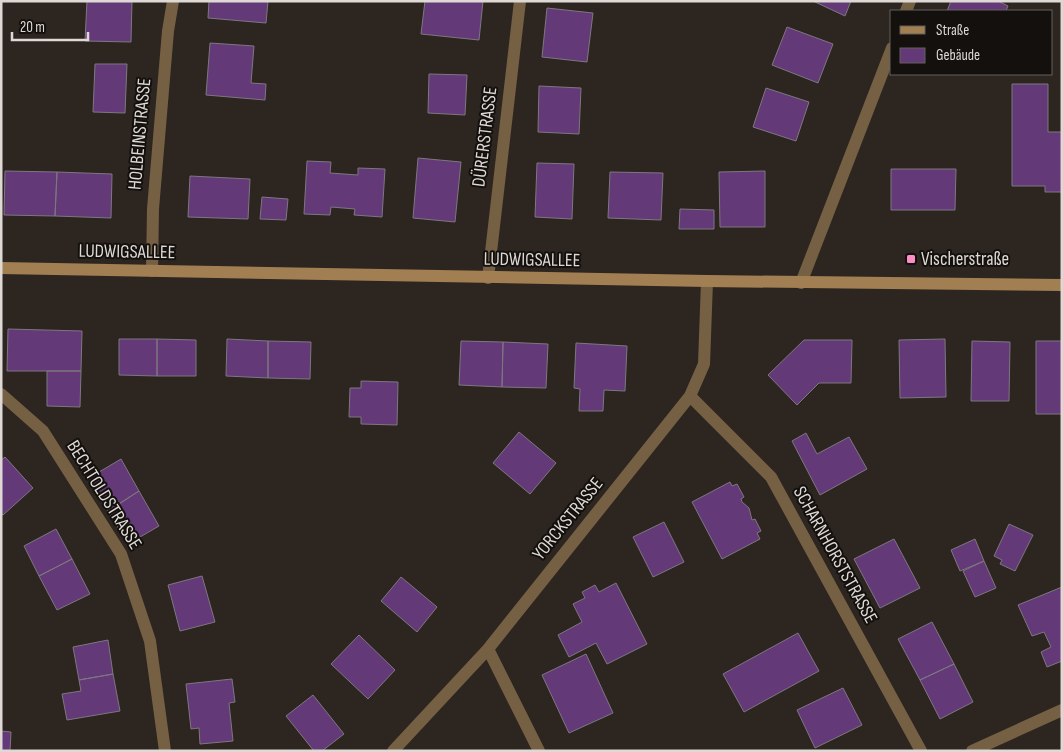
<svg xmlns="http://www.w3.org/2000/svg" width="1063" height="752" font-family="'Sofia Sans Condensed',sans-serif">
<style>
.building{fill:#643978;stroke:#7d7780}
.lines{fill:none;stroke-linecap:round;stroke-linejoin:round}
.street{stroke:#766044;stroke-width:12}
.secondary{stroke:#a27f52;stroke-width:12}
.poi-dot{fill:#fb8fc5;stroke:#13100d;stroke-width:2}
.labels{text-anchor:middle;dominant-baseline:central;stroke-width:4;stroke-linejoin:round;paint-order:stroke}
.street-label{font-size:19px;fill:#ded9d5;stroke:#13100d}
.poi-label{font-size:19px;fill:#ded9d5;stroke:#13100d;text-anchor:start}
</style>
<rect width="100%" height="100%" fill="#2d2620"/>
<path class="building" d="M87,1h45l-1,41 -46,-1z
M209,1h59l-2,22 -58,-5z
M425,1h58l-4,39 -58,-6z
M813,1h38l-6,15z
M951,1h47l10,5 -2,5h-59z
M547,8l46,5 -6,49 -45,-5z
M787,27l46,17 -15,39 -46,-18z
M210,43l44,3 -3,37 15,1 -1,16 -59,-5z
M95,64h32l-2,49 -32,-1z
M429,74l38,1 -2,40 -37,-2z
M1012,84h36v48h14v60h-17v-6h-33z
M539,86l42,2 -2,46 -41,-2z
M766,88l43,14 -13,39 -43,-14z
M418,158l43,4 -6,60 -42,-4z
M307,161l24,1 -1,11 28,2v-7l27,1 -3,48 -28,-2 1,-6 -24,-2 -1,8 -26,-1z
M537,163l37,1 -2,55 -37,-2z
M891,169h65l-1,41h-64z
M5,171l52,1 -2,44 -51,-1z
M765,171v56h-45l-1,-55z
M57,172l55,2 -1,44 -56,-2z
M610,172l53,1 -2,47 -53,-2z
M190,176l60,3 -2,40 -60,-2z
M262,197l26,2 -2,21 -26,-1z
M680,209l34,1v19h-35z
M8,329l74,2 -1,40h-74z
M119,339h38v37l-38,-1z
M157,339l39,1v36h-39z
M227,339l41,2v37l-42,-2z
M945,339l1,58 -46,1 -1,-58z
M804,340h48l-1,43h-32l-22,22 -29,-30z
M268,341l43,1 -1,37 -42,-1z
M461,341l42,1 -1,45 -43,-2z
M972,341l38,1 -1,59h-38z
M1036,341h26v73h-26z
M503,342l45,2 -2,44 -44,-1z
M576,343l51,3 -2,45 -21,-1 -1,21h-24l1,-22 -6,-1z
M47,371h34l-1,36 -33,-1z
M361,381l37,1 -1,43 -36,-1v-7h-12l1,-29h11z
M519,432l37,31 -26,31 -37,-31z
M806,433l11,21 32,-17 18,32 -47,26 -28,-54z
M5,457l28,31 -30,27 -2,-2v-53z
M121,459l18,32 -31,20 -19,-33z
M730,482l2,4 5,-2 7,13 -3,2 1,3 7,6 3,12 3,-1 6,12 -4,2 3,6 -38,20 -30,-57z
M139,491l20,35 -31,18 -20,-33z
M664,522l20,40 -31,15 -20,-40z
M1009,524l24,11 -18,36 -15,-7 2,-4 -8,-4z
M56,529l16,30 -33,17 -15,-30z
M894,539l26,49 -40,20 -26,-49z
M975,539l9,22 -24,10 -9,-21z
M72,559l18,35 -33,16 -18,-34z
M984,561l12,27 -21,9 -12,-26z
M202,576l13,46 -35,9 -12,-46z
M401,577l36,30 -20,25 -36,-31z
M616,583l31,61 -40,20 -11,-21 -27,14 -11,-22 24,-13 -9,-18 12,-6 -3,-6 13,-7 4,7z
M1062,587v74l-15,6 -6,-15 10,-5 -7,-15 -12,4 -14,-31z
M932,622l22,42 -34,16 -22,-41z
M798,633l21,38 -75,41 -21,-38z
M359,635l36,35 -27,29 -37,-35z
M108,640l5,34 -34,6 -6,-33z
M586,654l27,59 -44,20 -27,-58z
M954,664l19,38 -33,17 -20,-39z
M113,674l7,37 -53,9 -5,-26 19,-3 -2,-11z
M232,679l3,23 -6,1 4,38 -33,3 -1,-16 -8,1 -5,-45z
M843,688l19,37 -47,23 -18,-38z
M313,695l31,39 -22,17h-8l-28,-35z
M1,731l10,1 -1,19h-9z"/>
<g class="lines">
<path class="street" d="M906,11l4,-10
M152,271l1,-62 15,-178 5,-30
M488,278l32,-277
M801,283l91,-235
M1,394l42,37 78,123 29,87 15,110
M690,396l81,81 150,274
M488,649l51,102
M393,751l95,-102 202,-253 14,-32 3,-83
M972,751l90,-41"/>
<path class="secondary" d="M1,268l706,13 355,4"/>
</g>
<rect class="poi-dot" x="906" y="254" width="10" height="10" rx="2.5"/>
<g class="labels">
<g class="street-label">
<text transform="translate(140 134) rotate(-85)">HOLBEINSTRASSE</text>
<text transform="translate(485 137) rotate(-83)">DÜRERSTRASSE</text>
<text transform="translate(127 252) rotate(1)">LUDWIGSALLEE</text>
<text transform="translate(532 260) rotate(1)">LUDWIGSALLEE</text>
<text transform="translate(104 495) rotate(58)">BECHTOLDSTRASSE</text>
<text transform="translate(568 519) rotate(-51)">YORCKSTRASSE</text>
<text transform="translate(835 555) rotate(61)">SCHARNHORSTSTRASSE</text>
</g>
<g class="poi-label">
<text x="921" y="259">Vischerstraße</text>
</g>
</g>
<rect width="1063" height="752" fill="none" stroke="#ded9d5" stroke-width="5"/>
<rect x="890" y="10" width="162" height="65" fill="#13100d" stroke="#64605d"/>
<rect x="900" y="26" width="25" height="8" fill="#a27f52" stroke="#64605d"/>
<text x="936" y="35" font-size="15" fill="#ded9d5">Straße</text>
<rect x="900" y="48" width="25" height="15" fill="#643978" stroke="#64605d"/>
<text x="936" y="60" font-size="15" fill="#ded9d5">Gebäude</text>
<path d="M12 32v8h76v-8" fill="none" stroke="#ded9d5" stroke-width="2.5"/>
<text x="20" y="32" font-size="15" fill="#ded9d5" stroke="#13100d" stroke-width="4" paint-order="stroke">20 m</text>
</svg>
